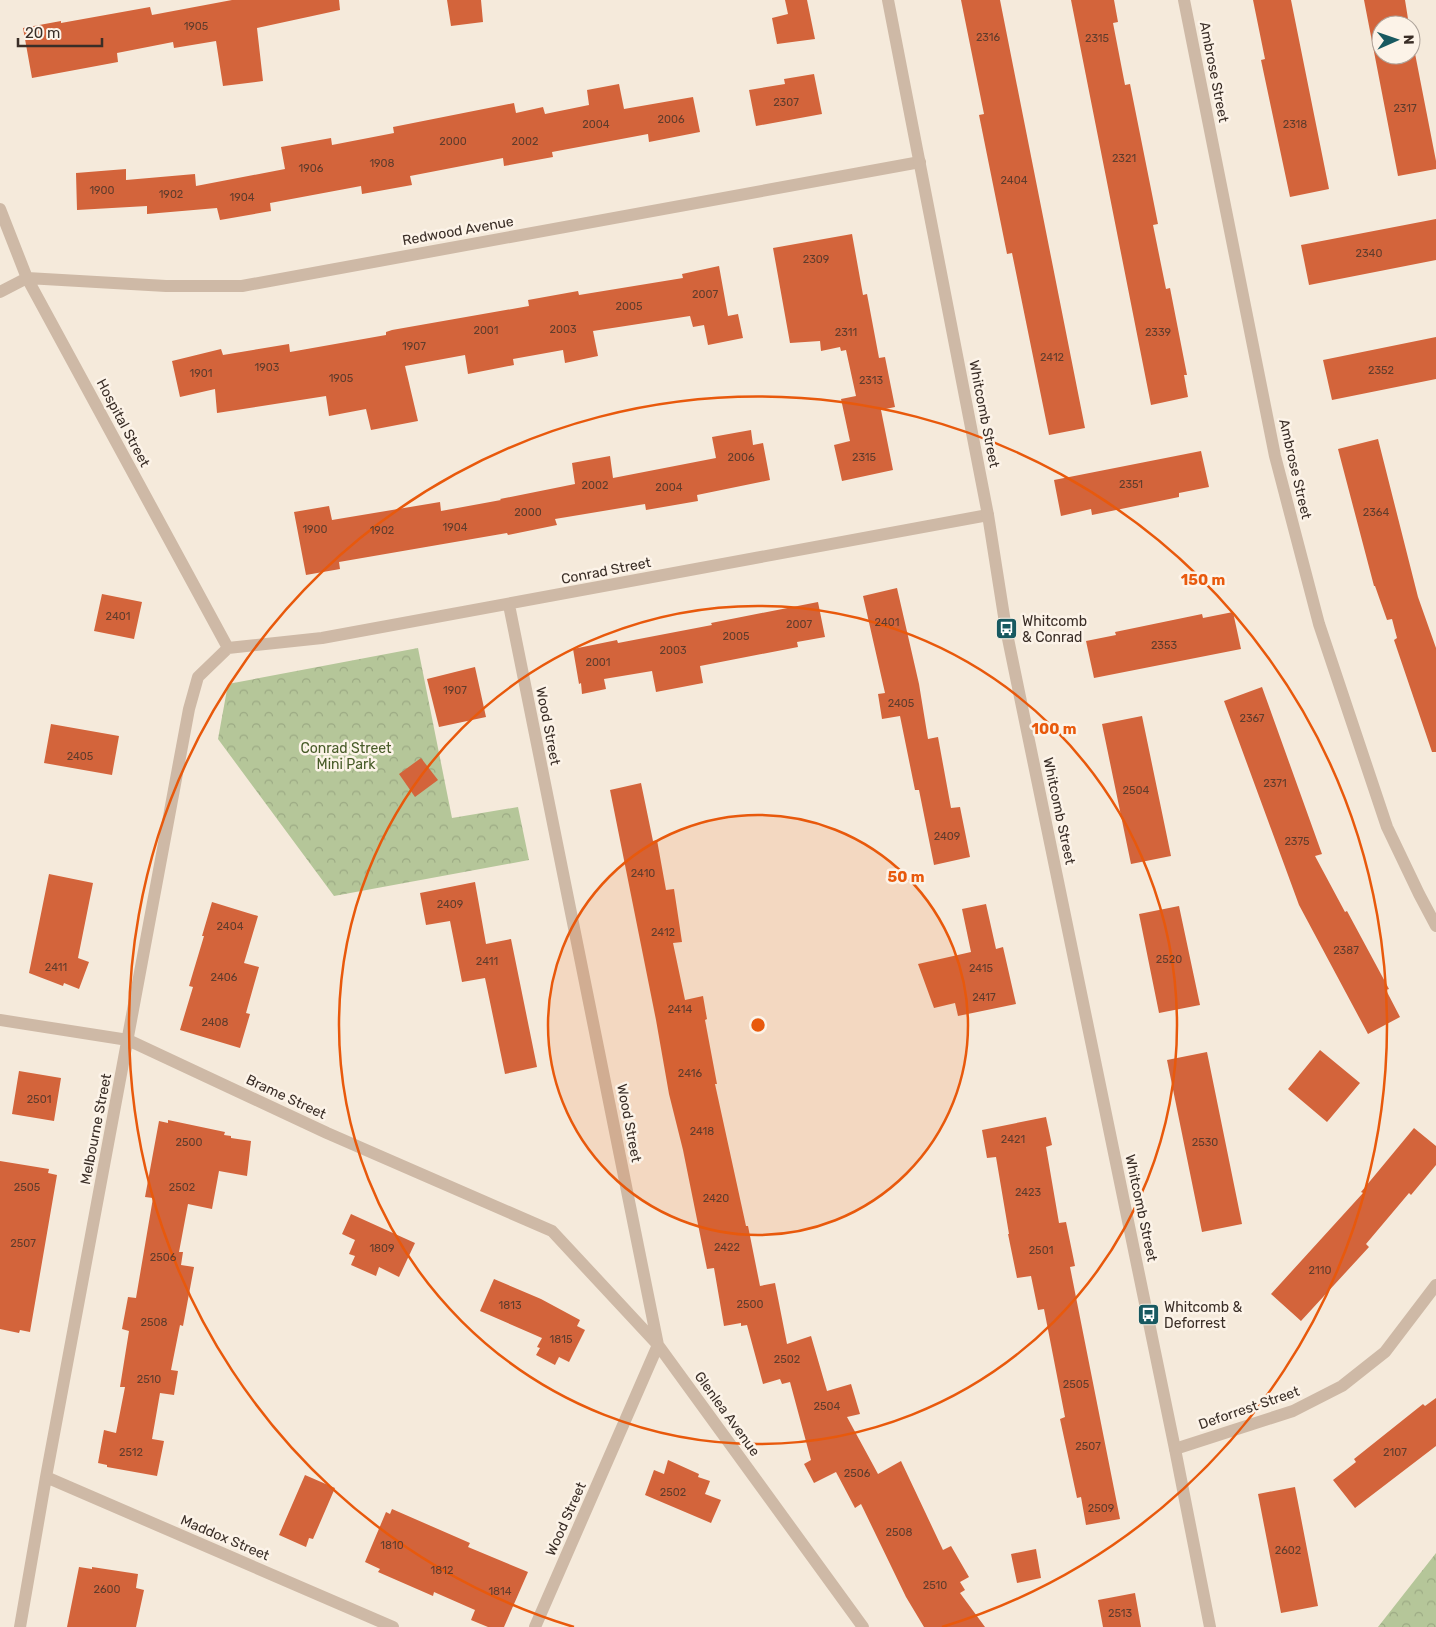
<svg xmlns="http://www.w3.org/2000/svg" width="1436" height="1627" font-family="Rubik,sans-serif">
<style>
.park{fill:url(#park-crowns)}
.building{fill:#d3643b}
.lines{fill:none;stroke-linecap:round;stroke-linejoin:round}
.minor{stroke:#ceb9a6;stroke-width:12}
.tertiary{stroke:#ceb9a6;stroke-width:12}
.ring{fill:none;stroke:#e8590c;stroke-width:2.5}
.labels{text-anchor:middle;dominant-baseline:central;stroke-width:5;stroke-linejoin:round;paint-order:stroke}
.number-label{font-size:11px;fill:#603c2c}
.street-label{font-size:14px;fill:#3a2e27;stroke:#fcf3e8}
.poi-label{font-size:14px;fill:#3a2e27;stroke:#fcf3e8;text-anchor:start}
.park-label{font-size:14px;fill:#475b28;stroke:#fcf3e8}
.centre{fill:#e8590c;stroke:#fcf3e8;stroke-width:2.5}
.ring-label{font-size:15px;text-anchor:middle;font-weight:bold;fill:#e8590c;stroke:#fcf3e8;stroke-width:5;stroke-linejoin:round;paint-order:stroke}
</style>
<defs>
<pattern id="park-crowns" width="20" height="18" patternUnits="userSpaceOnUse" patternTransform="scale(1.25)"><rect width="20" height="18" fill="#b5c699"/><path d="M2 6a3 3 0 1 1 6 0M12 15a3 3 0 1 1 6 0" fill="none" stroke="#9caa84"/></pattern>
</defs>
<rect width="100%" height="100%" fill="#f5eadb"/>
<path class="park" d="M418,648l34,170 66,-11 11,53 -195,36 -116,-157 10,-55z
M1436,1553v74h-58z"/>
<path class="building" d="M232,0h107l1,10 -83,18 6,53 -40,5 -7,-45 -42,7 -1,-6 -56,11 1,9 -86,16 -9,-50 38,-7v2l89,-16 2,8z
M447,0h34l2,22 -32,4z
M785,0h22l8,39 -38,5 -5,-26 16,-4z
M961,0h39l85,428 -36,7 -37,-182 -5,1 -28,-139 5,-1z
M1071,0h43l4,22 -5,1 12,62 5,-1 28,140 -5,1 13,64 4,-1 17,87h-3l4,22 -37,8z
M1253,0h38l38,189 -39,8 -29,-137 4,-1z
M1364,0h41l4,25h-28v30h30v-22l25,128v8l-38,7z
M814,74l8,40 -66,12 -7,-36 36,-6 -1,-5z
M619,84l5,25 69,-12 7,35 -51,10 -1,-8 -96,18 1,5 -49,9 -1,-8 -93,18 2,9 -50,9 -1,-8 -91,17 1,8 -51,9 -3,-12 -70,6v-8l-70,4 -1,-37 50,-4v11l69,-6 1,12 89,-17 -4,-22 50,-9 1,7 62,-12 -1,-6 121,-24 2,10 27,-6 2,7 44,-9 -2,-15z
M1436,219v41l-127,25 -8,-40z
M852,234l11,61 4,-1 12,64 6,-1 10,50 -14,3 12,60 -51,11 -8,-36 16,-4 -9,-42 15,-3 -10,-46 -5,1 -1,-4 -19,4 -1,-10 -30,2 -17,-95z
M719,266l9,50 10,-2 5,24 -35,7 -4,-20 -11,2 -3,-11 -97,15 5,25 -33,7 -2,-13 -50,9 1,6 -46,9 -3,-19 -60,11 13,55 -47,9 -5,-21 -37,7 -3,-20 -109,17 -2,-24 -35,8 -8,-36 49,-12 2,6 66,-11 1,8 96,-17v-3l6,-2 137,-24 -1,-6 50,-9 1,4 104,-17 -1,-4z
M1436,337v42l-104,21 -9,-40z
M751,430l2,15 10,-2 7,37 -73,15 1,6 -52,9 -1,-6 -90,15 2,6 -49,10 -1,-2 -168,29 1,7 -34,6 -12,-63 35,-6 3,14 108,-18 1,9 60,-11 -1,-1 75,-15 -3,-21 38,-7 3,22 103,-20 -4,-21z
M1378,439l40,158 18,51v104h-4l-38,-112 3,-2 -5,-19 -5,1 -12,-34h-1l-36,-137z
M1201,451l8,36 -30,6v4l-87,18 -1,-6 -30,7 -7,-36z
M897,588l22,96 9,55 10,-2 13,71 9,-1 10,50 -36,8 -15,-75h-4l-15,-74 -18,3 -4,-25 7,-1 -22,-97z
M102,594l40,8 -8,37 -40,-8z
M818,602l7,35 -28,5 1,5 -98,19 3,17 -47,9 -4,-21 -48,8 2,10 -24,5 -1,-11 -2,1 -6,-35 44,-9 1,3 94,-18 -1,-2z
M1233,612l8,37 -147,29 -8,-37 30,-6 -1,-3 87,-18 1,4z
M475,667l11,50 -47,10 -12,-48z
M1262,687l60,167 -7,2 30,56 2,-1 42,78 -3,1 14,27 -32,17 -69,-129 -75,-204z
M1142,716l29,140 -40,8 -29,-140z
M51,724l68,12 -7,39 -68,-12z
M421,758l17,22 -23,17 -16,-23z
M641,783l12,58 4,-1 9,50 8,-1 8,53 -9,1 12,57 18,-4 4,23 -2,1 12,64h-2l31,142h2l12,60 15,-3 12,61 24,-8 16,55 24,-7 9,30 -13,3 31,57 23,-13 42,89 8,-4 18,31 -9,5 5,8 -5,3 25,34h-61l-18,-30 -45,-93 -6,4 -19,-36 -22,11 -10,-19 7,-4 -21,-78 -8,2 -2,-5 -17,5 -16,-59 -6,1v-3l-17,3 -10,-58 -7,1 -24,-119 -14,-56 -13,-74 -46,-230z
M49,874l44,9 -15,75 11,4 -10,27 -15,-6 -1,3 -34,-13z
M475,882l11,62 25,-5 26,128 -32,7 -20,-96 -23,4 -12,-61 -24,4 -6,-32z
M212,902l46,14 -14,47 15,4 -13,46 4,1 -10,34 -60,-18 13,-43 -4,-1 15,-50h-2z
M986,904l10,45 7,-2 13,57 -58,12 -3,-13 -21,5 -16,-44 53,-12 -9,-43z
M1179,906l21,99 -41,8 -20,-99z
M1320,1050l40,33 -33,39 -39,-33z
M1207,1052l35,172 -40,8 -35,-172z
M19,1071l42,7 -7,43 -42,-7z
M1046,1117l6,28 -6,2 13,76 7,-1 9,44 -5,1 50,252 -34,6 -5,-28 -4,1 -17,-79 5,-2 -21,-108 -6,1 -7,-34 -14,2 -9,-44h1l-13,-77 -9,1 -5,-28z
M168,1120l57,12 -1,3 7,1v2l20,3 -4,35 -28,-5 -7,38 -24,-5 -9,48h4l-2,13 13,2 -11,59 -3,-1 -9,45 7,1 -4,24 -14,-2 -8,46 12,2 -7,35 -50,-9v-2l-9,-2 6,-33 12,3 9,-46h-5l9,-56 -7,-2 6,-32 8,1 17,-100 -8,-1 14,-76 9,2z
M1414,1128l22,18v19l-25,30 -2,-2 -43,51 3,3 -68,74 -30,-27 92,-101 -2,-1z
M0,1161l49,8 -1,4 9,2 -27,157 -10,-2 -1,3 -19,-4z
M351,1214l64,29 -16,34 -20,-10 -3,9 -25,-11 4,-9 -6,-2 6,-14 -13,-6z
M494,1279l47,20 39,21 -3,6 8,4 -16,32 -10,-5 -4,8 -19,-10 4,-7 -3,-1 5,-9 -62,-27z
M1436,1398v48l-81,62 -22,-28 23,-18 -2,-3 69,-55 2,2z
M668,1460l31,14 -1,3 12,4 -5,13 16,6 -10,23 -66,-28 9,-25 10,4z
M305,1475l30,13 -22,51 -4,-1 -3,9 -27,-12z
M1295,1487l23,119 -37,7 -23,-119z
M392,1509l78,34 -2,4 60,25 -24,55h-16l-17,-7 4,-10 -41,-18 -1,4 -55,-24 2,-3 -15,-7 21,-50 4,2z
M1036,1549l5,29 -24,5 -6,-29z
M79,1567l13,2v-2l46,7 -2,14 8,2 -8,37h-69z
M1135,1593l6,34h-38l-5,-27z"/>
<g class="lines">
<path class="minor" d="M1184,0l91,456 44,168 68,203 32,67 17,32
M0,209l27,69 201,370
M0,292l27,-14 139,8h76l678,-124
M509,605l149,740 -123,282
M228,648l94,-10 666,-123
M0,1020l128,20 199,93 225,98 106,114 205,282
M1175,1449l118,-38 49,-25 43,-34 51,-67
M46,1477l347,150
M20,1627l26,-150 143,-768 9,-32 30,-29"/>
<path class="tertiary" d="M888,0l100,515 18,114 169,820 35,178"/>
</g>
<circle cx="758" cy="1025" r="210" fill="#e8590c" fill-opacity=".12"/>
<g class="ring">
<circle cx="758" cy="1025" r="210"/>
<circle cx="758" cy="1025" r="419"/>
<path d="M574 1627A629 629 0 1 1 942 1627"/>
</g>
<defs>
<symbol id="bus-square" viewBox="-11 -11 22 22"><rect x="-9" y="-9" width="18" height="18" rx="4" fill="#185960" stroke="#fcf3e8"/><path d="M-5-6H5V4H4V6H2V4H-2V6H-4V4H-5ZM-3.5-4V0h7V-4ZM-3.5 1.2v1.5H-2V1.2ZM2 1.2v1.5H3.5V1.2Z" fill="#fff"/></symbol>
</defs>
<g fill-rule="evenodd">
<use href="#bus-square" x="994" y="616" width="25" height="25"/>
<use href="#bus-square" x="1136" y="1302" width="25" height="25"/>
</g>
<g class="labels">
<g class="number-label">
<text x="196" y="26">1905</text>
<text x="988" y="37">2316</text>
<text x="1097" y="38">2315</text>
<text x="786" y="102">2307</text>
<text x="1405" y="108">2317</text>
<text x="671" y="119">2006</text>
<text x="596" y="124">2004</text>
<text x="1295" y="124">2318</text>
<text x="453" y="141">2000</text>
<text x="525" y="141">2002</text>
<text x="1124" y="158">2321</text>
<text x="382" y="163">1908</text>
<text x="311" y="168">1906</text>
<text x="1014" y="180">2404</text>
<text x="102" y="190">1900</text>
<text x="171" y="194">1902</text>
<text x="242" y="197">1904</text>
<text x="1369" y="253">2340</text>
<text x="816" y="259">2309</text>
<text x="705" y="294">2007</text>
<text x="629" y="306">2005</text>
<text x="563" y="329">2003</text>
<text x="486" y="330">2001</text>
<text x="846" y="332">2311</text>
<text x="1158" y="332">2339</text>
<text x="414" y="346">1907</text>
<text x="1052" y="357">2412</text>
<text x="267" y="367">1903</text>
<text x="1381" y="370">2352</text>
<text x="201" y="373">1901</text>
<text x="341" y="378">1905</text>
<text x="871" y="380">2313</text>
<text x="741" y="457">2006</text>
<text x="864" y="457">2315</text>
<text x="1131" y="484">2351</text>
<text x="595" y="485">2002</text>
<text x="669" y="487">2004</text>
<text x="528" y="512">2000</text>
<text x="1376" y="512">2364</text>
<text x="455" y="527">1904</text>
<text x="315" y="529">1900</text>
<text x="382" y="530">1902</text>
<text x="118" y="616">2401</text>
<text x="887" y="622">2401</text>
<text x="799" y="624">2007</text>
<text x="736" y="636">2005</text>
<text x="1164" y="645">2353</text>
<text x="673" y="650">2003</text>
<text x="598" y="662">2001</text>
<text x="455" y="690">1907</text>
<text x="901" y="703">2405</text>
<text x="1252" y="718">2367</text>
<text x="80" y="756">2405</text>
<text x="1275" y="783">2371</text>
<text x="1136" y="790">2504</text>
<text x="947" y="836">2409</text>
<text x="1297" y="841">2375</text>
<text x="643" y="873">2410</text>
<text x="450" y="904">2409</text>
<text x="230" y="926">2404</text>
<text x="663" y="932">2412</text>
<text x="1346" y="950">2387</text>
<text x="1169" y="959">2520</text>
<text x="487" y="961">2411</text>
<text x="56" y="967">2411</text>
<text x="981" y="968">2415</text>
<text x="224" y="977">2406</text>
<text x="984" y="997">2417</text>
<text x="680" y="1009">2414</text>
<text x="215" y="1022">2408</text>
<text x="690" y="1073">2416</text>
<text x="39" y="1099">2501</text>
<text x="702" y="1131">2418</text>
<text x="1013" y="1139">2421</text>
<text x="189" y="1142">2500</text>
<text x="1205" y="1142">2530</text>
<text x="27" y="1187">2505</text>
<text x="182" y="1187">2502</text>
<text x="1028" y="1192">2423</text>
<text x="716" y="1198">2420</text>
<text x="23" y="1243">2507</text>
<text x="727" y="1247">2422</text>
<text x="382" y="1248">1809</text>
<text x="1041" y="1250">2501</text>
<text x="163" y="1257">2506</text>
<text x="1320" y="1270">2110</text>
<text x="750" y="1304">2500</text>
<text x="510" y="1305">1813</text>
<text x="154" y="1322">2508</text>
<text x="561" y="1339">1815</text>
<text x="787" y="1359">2502</text>
<text x="149" y="1379">2510</text>
<text x="1076" y="1384">2505</text>
<text x="827" y="1406">2504</text>
<text x="1088" y="1446">2507</text>
<text x="131" y="1452">2512</text>
<text x="1395" y="1452">2107</text>
<text x="857" y="1473">2506</text>
<text x="673" y="1492">2502</text>
<text x="1101" y="1508">2509</text>
<text x="899" y="1532">2508</text>
<text x="392" y="1545">1810</text>
<text x="1288" y="1550">2602</text>
<text x="442" y="1570">1812</text>
<text x="935" y="1585">2510</text>
<text x="107" y="1589">2600</text>
<text x="500" y="1591">1814</text>
<text x="1120" y="1613">2513</text>
</g>
<g class="street-label">
<text transform="translate(1214 72) rotate(79)">Ambrose Street</text>
<text transform="translate(458 231) rotate(-10)">Redwood Avenue</text>
<text transform="translate(984 414) rotate(79)">Whitcomb Street</text>
<text transform="translate(123 423) rotate(62)">Hospital Street</text>
<text transform="translate(1295 469) rotate(77)">Ambrose Street</text>
<text transform="translate(606 571) rotate(-11)">Conrad Street</text>
<text transform="translate(548 726) rotate(79)">Wood Street</text>
<text transform="translate(1059 811) rotate(78)">Whitcomb Street</text>
<text transform="translate(286 1097) rotate(25)">Brame Street</text>
<text transform="translate(629 1123) rotate(79)">Wood Street</text>
<text transform="translate(96 1129) rotate(-79)">Melbourne Street</text>
<text transform="translate(1141 1208) rotate(78)">Whitcomb Street</text>
<text transform="translate(1249 1408) rotate(-19)">Deforrest Street</text>
<text transform="translate(727 1414) rotate(54)">Glenlea Avenue</text>
<text transform="translate(566 1519) rotate(-66)">Wood Street</text>
<text transform="translate(225 1538) rotate(23)">Maddox Street</text>
</g>
<g class="poi-label">
<text x="1022" y="621">Whitcomb<tspan x="1022" dy="16">&amp; Conrad</tspan></text>
<text x="1164" y="1307">Whitcomb &amp;<tspan x="1164" dy="16">Deforrest</tspan></text>
</g>
<g class="park-label">
<text x="346" y="748">Conrad Street<tspan x="346" dy="16">Mini Park</tspan></text>
</g>
</g>
<circle cx="758" cy="1025" r="8" class="centre"/>
<g class="ring-label">
<text x="1203" y="585">150 m</text>
<text x="1054" y="734">100 m</text>
<text x="906" y="882">50 m</text>
</g>
<g transform="translate(1396 40) rotate(88)"><circle r="24" fill="#fcf3e8" stroke="#aea49b"/>
<path d="M0-4L9 19L0 12L-9 19Z" fill="#185960"/>
<text y="-8" font-size="14" font-weight="bold" text-anchor="middle" fill="#3a2e27">N</text>
</g>
<path d="M18 38v8h84v-8" fill="none" stroke="#3a2e27" stroke-width="2.5"/>
<text x="25" y="38" font-size="15" fill="#3a2e27" stroke="#fcf3e8" stroke-width="4" paint-order="stroke">20 m</text>
</svg>
